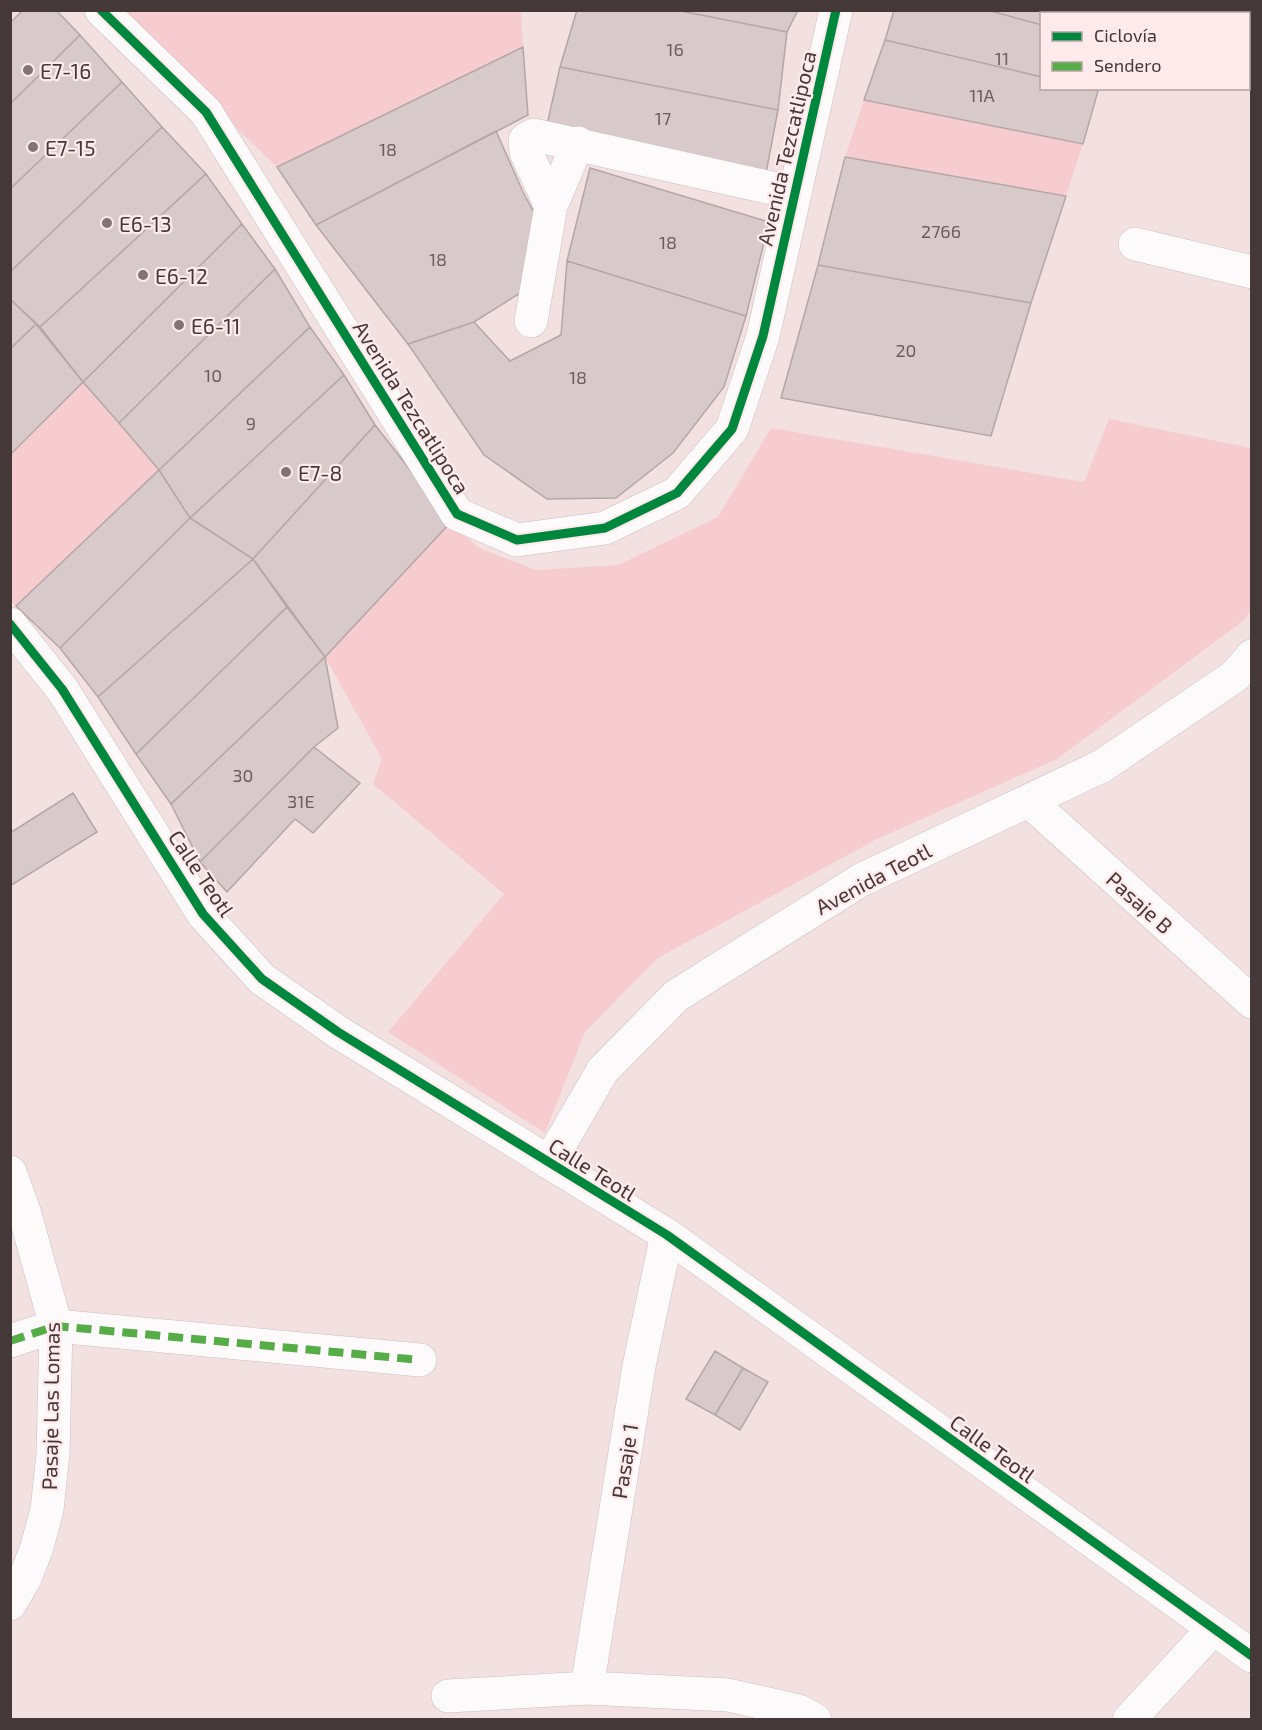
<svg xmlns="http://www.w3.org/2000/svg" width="1262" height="1730" font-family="'Exo 2',sans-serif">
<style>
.green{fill:#f7ccd0}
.building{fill:#d8c9ca;stroke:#b4a6a7;stroke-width:1.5}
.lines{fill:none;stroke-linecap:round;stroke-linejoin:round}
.minor-casing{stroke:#cdbebf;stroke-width:34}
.minor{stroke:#fdfafb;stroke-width:33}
.quiet{stroke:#56ac46;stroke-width:8;stroke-dasharray:15 8;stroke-linecap:butt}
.cycleway-casing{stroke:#ffeaeb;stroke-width:13}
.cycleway{stroke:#00873e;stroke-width:9}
.poi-dot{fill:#827374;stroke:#ffeaeb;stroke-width:2}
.labels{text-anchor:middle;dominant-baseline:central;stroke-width:4.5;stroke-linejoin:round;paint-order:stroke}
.number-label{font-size:18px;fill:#6b5e5f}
.poi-label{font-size:21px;fill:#453839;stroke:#ffeaeb;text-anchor:start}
.street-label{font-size:21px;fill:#453839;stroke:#ffeaeb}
</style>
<rect width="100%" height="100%" fill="#f3e1e2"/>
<path class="green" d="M113,11h408l2,36 -246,120z
M864,100l219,44 -17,52 -221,-39z
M83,382l76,88 -143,136 -6,-6v-145z
M1109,419l142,29 1,161 -9,12 -186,138 -178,79 -221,120 -73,74 -40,101 -157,-101 116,-138 -131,-110 9,-25 -57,-102 126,-135 28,26 57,22 82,-5 100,-48 53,-89 313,54z"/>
<path class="building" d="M23,10h33l24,25 -70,69v-81z
M577,10h99l111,22 -9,78 -218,-43z
M676,10h122l-11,22z
M894,10h93l55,15v52l-157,-37z
M987,10h136l-1,4h-80v11z
M80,35l42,47 -112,107v-85z
M885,40l157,37v11h48l8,3 -15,53 -219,-44z
M523,47l5,68 -212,110 -39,-58z
M560,67l218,43 -12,63 -219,-48z
M122,82l40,45 -152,145v-83z
M162,127l44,47 -166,153 -30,-28v-27z
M496,131l27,61 20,37 -15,59 -54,34 -66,22 -92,-119z
M845,157l221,39 -35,107 -213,-38z
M590,168l179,54 -23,94 -179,-55z
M206,174l36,50 -159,158 -43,-55z
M242,224l33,45 -156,154 -36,-41z
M567,261l179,55 -22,71 -51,66 -57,45 -69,1 -63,-44 -76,-111 66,-22 36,39 51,-26z
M818,265l213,38 -40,133 -210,-38z
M275,269l35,58 -151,143 -40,-47z
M10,299l26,25 -26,25z
M36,324l47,58 -73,73v-106z
M310,327l34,48 -154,143 -31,-48z
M344,375l31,50 -122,134 -63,-41z
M375,425l76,97 -126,135 -72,-98z
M159,470l31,48 -130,130 -44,-42z
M190,518l63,41 -155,138 -38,-49z
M253,559l34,48 -151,147 -38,-57z
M287,607l38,50 -154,147 -35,-50z
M325,657l13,71 -24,19 -114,115 -29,-58z
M314,747l46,36 -47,50 -18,-14 -68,73 -27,-30z
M73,793l24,39 -87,54v-53z
M715,1351l28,17 -28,47 -29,-16z
M743,1368l25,14 -28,48 -25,-15z"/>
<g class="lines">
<defs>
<path id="minor" d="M101,10l105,102 251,402 60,26 88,-12 72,-35 55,-64 31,-93 73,-326
M551,206l27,-63
M1135,244l117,28
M531,321l20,-115 -25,-54 -1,-12 9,-5 260,58
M10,624l52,65 141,225 59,65 76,53 329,203 585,421
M1029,801l223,201
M549,1163l54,-93 73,-74 185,-116 241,-114 133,-90 17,-20
M10,1172l14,39 32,115 -3,128 -6,56 -11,40 -11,28 -15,26
M10,1341l46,-15 364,34
M587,1688l52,-322 28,-131
M448,1696l139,-8 141,7 71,16 16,9
M1129,1720l84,-91"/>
</defs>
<use href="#minor" class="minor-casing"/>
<use href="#minor" class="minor"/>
<path class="quiet" d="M10,1341l46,-15 364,34"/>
<defs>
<path id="cycleway" d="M101,10l105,102 251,402 60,26 88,-12 72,-35 55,-64 31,-93 73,-326
M10,624l52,65 141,225 59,65 76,53 329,203 585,421"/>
</defs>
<use href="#cycleway" class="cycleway-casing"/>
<use href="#cycleway" class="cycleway"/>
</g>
<g class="poi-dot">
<circle cx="28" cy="70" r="6"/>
<circle cx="33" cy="147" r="6"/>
<circle cx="107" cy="223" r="6"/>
<circle cx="143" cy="275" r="6"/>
<circle cx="179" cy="325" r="6"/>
<circle cx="286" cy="472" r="6"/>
</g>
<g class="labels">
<g class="number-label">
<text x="675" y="49">16</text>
<text x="1002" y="58">11</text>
<text x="982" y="95">11A</text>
<text x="663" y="118">17</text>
<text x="388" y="149">18</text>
<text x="941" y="231">2766</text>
<text x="668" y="242">18</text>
<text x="438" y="259">18</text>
<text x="906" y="350">20</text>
<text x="213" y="375">10</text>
<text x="578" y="377">18</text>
<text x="251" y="423">9</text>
<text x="243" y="775">30</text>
<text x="301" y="801">31E</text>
</g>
<g class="poi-label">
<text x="40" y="70">E7-16</text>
<text x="45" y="147">E7-15</text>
<text x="119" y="223">E6-13</text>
<text x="155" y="275">E6-12</text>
<text x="191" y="325">E6-11</text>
<text x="298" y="472">E7-8</text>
</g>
<g class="street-label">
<text transform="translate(786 148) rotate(-77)">Avenida Tezcatlipoca</text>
<text transform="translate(412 407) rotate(58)">Avenida Tezcatlipoca</text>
<text transform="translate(202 873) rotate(56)">Calle Teotl</text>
<text transform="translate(873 878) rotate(-28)">Avenida Teotl</text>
<text transform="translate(1140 902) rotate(42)">Pasaje B</text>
<text transform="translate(593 1169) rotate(32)">Calle Teotl</text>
<text transform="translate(50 1406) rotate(-89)">Pasaje Las Lomas</text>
<text transform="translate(993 1448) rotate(36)">Calle Teotl</text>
<text transform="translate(624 1461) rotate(-81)">Pasaje 1</text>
</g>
</g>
<rect width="1262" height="1730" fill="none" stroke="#453839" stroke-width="24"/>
<rect x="1040" y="12" width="210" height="78" fill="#ffeaeb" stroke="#b5a3a4" stroke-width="1.5"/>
<rect x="1052" y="32" width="30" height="9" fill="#00873e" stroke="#b5a3a4" stroke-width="1.5"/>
<text x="1094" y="42" font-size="18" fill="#453839">Ciclovía</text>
<rect x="1052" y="62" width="30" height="9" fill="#56ac46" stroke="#b5a3a4" stroke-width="1.5"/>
<text x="1094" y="72" font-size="18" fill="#453839">Sendero</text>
</svg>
